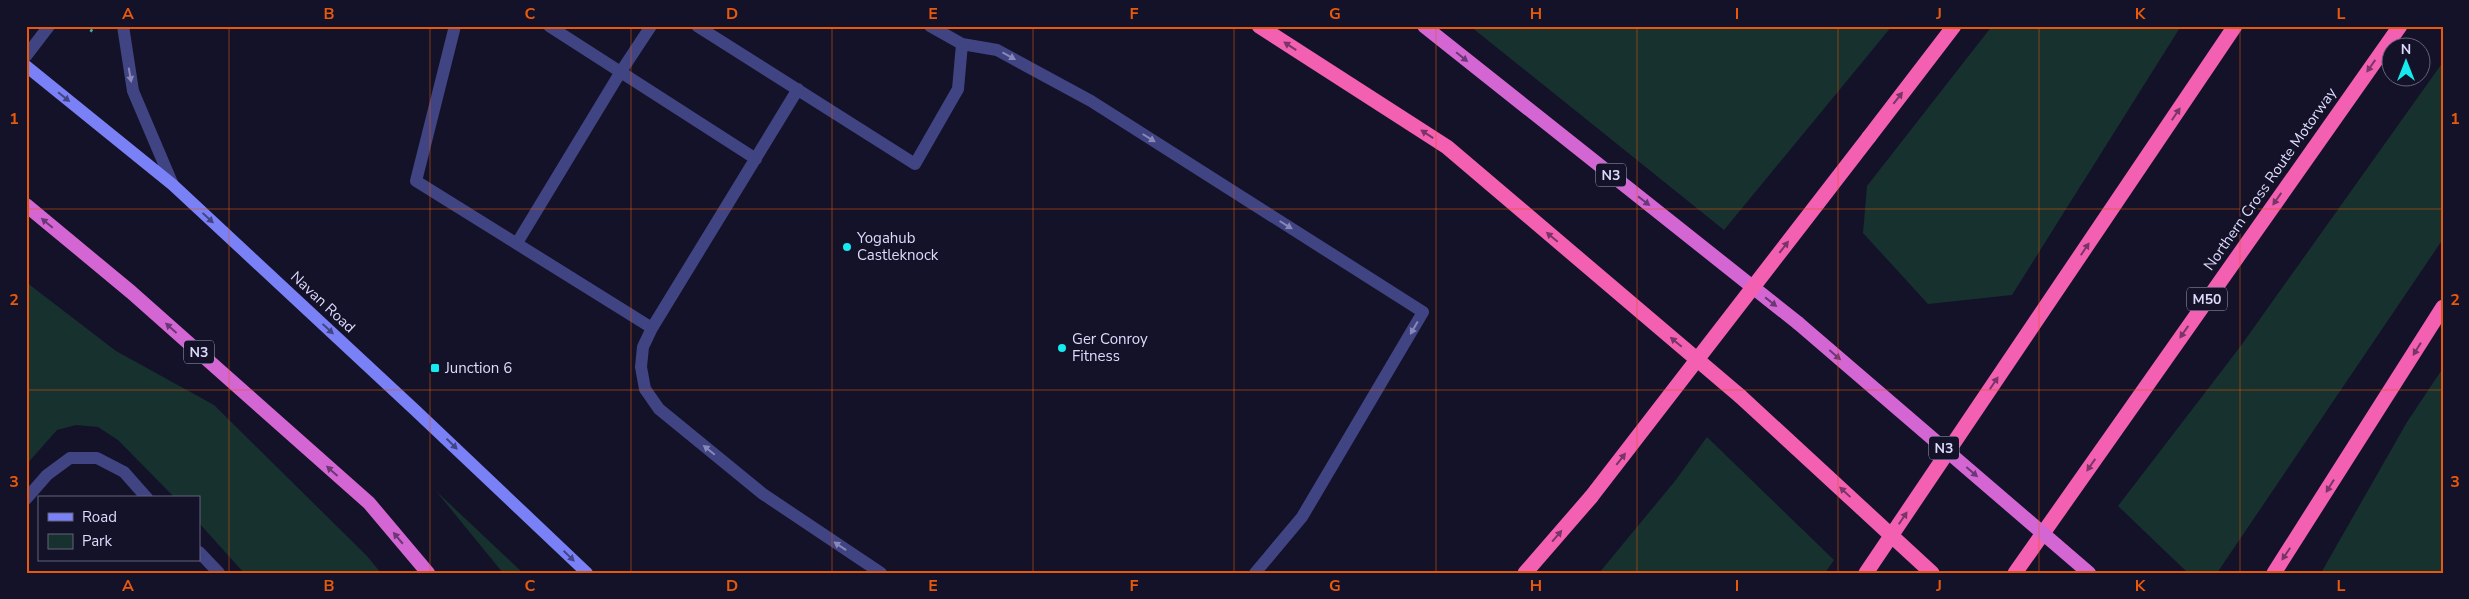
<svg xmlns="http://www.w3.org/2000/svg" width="2469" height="599" font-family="'Nunito Sans',sans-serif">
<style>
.green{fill:#16312e}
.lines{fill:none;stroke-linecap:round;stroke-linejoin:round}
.path{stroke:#3ab2a1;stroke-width:3;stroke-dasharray:2.5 4;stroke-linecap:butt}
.service{stroke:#414483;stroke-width:12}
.minor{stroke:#414483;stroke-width:12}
.tertiary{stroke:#414483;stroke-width:12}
.secondary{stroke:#7a80f5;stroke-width:12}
.trunk{stroke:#d466d3;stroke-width:14}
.motorway{stroke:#f360b2;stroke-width:15}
.trunk-bridge{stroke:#d466d3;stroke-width:14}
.motorway-bridge{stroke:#f360b2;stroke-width:15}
.oneway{fill:#783566}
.oneway2{fill:#8788b9}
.oneway3{fill:#6a3875}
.oneway4{fill:#424484}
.grid{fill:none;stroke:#e8590c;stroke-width:1;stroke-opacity:0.55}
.poi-dot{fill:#16eaee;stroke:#141228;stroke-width:2}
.labels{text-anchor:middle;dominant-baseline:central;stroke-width:4.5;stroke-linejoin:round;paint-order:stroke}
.shield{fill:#141228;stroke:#a19fbc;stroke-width:1}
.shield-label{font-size:14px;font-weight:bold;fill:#dddbfc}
.street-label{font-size:15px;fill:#dddbfc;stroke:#141228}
.poi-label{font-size:15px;fill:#dddbfc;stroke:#141228;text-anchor:start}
.neatline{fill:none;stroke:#e8590c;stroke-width:2}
.grid-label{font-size:16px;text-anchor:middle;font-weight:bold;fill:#e8590c}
</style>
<rect width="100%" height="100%" fill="#141228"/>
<path class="green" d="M1470,26h422l-168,204z
M1992,26h189l-169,269 -84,9 -65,-71 4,-47z
M2443,62v177l-226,334h-29l-70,-67 122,-159z
M26,282l90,69 98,54 153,151 14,17h-137l-45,-50v-25h-24l-57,-58 -20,-13 -22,-2 -19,5 -31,35z
M2443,368v205h-122l86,-151z
M1707,437l127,123 -9,13h-226l76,-92z
M436,491l87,82h-20z"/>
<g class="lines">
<path class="path" d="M85,26l10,7"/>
<path class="service" d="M455,26l-39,155 236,147 146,-239
M549,26l207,133
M697,26l218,138 43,-75 4,-45 -32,-18
M962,44l35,6 94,51 332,211 -121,205 -47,56
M517,243l103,-170 31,-47
M652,328l-9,19 -2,20 4,22 14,20 104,85 118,79"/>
<path class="minor" d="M26,499l21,-24 23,-17h27l27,14 23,26
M199,552l20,21"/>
<path class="tertiary" d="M123,26l10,65 40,94
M26,56l23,-30"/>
<path class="secondary" d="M26,66l147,119 243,226 171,162"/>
<path class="trunk" d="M1424,26l374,297
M26,205l105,87 238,211 59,70"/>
<path class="motorway" d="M1259,26l188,121 293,249
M1869,137l85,-111
M1525,573l66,-76
M1866,573l369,-547
M2015,573l385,-547
M2274,573l169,-266"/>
<path class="trunk-bridge" d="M1798,323l291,250"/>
<path class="motorway-bridge" d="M1740,396l192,177
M1591,497l278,-360"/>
</g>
<defs><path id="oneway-solid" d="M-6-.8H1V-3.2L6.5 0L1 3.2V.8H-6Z" transform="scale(1.25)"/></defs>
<g class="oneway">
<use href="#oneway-solid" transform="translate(1290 46) rotate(-147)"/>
<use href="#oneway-solid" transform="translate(2371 66) rotate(125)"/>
<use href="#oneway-solid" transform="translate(1898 98) rotate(-52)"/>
<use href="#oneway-solid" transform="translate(2176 114) rotate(-56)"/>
<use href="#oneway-solid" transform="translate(1427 134) rotate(-147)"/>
<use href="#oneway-solid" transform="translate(2277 199) rotate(125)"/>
<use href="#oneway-solid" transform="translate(1552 237) rotate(-140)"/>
<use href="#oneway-solid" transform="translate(1784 247) rotate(-52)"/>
<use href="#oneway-solid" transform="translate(2085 249) rotate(-56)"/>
<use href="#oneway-solid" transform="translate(2184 332) rotate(125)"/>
<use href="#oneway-solid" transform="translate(1676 342) rotate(-140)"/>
<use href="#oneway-solid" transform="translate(2417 349) rotate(122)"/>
<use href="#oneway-solid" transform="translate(1994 383) rotate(-56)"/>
<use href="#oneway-solid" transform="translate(1621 459) rotate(-52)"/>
<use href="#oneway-solid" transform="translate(2091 465) rotate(125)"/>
<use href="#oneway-solid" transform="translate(2330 486) rotate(122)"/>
<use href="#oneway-solid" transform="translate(1845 492) rotate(-137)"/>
<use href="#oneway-solid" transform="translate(1903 518) rotate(-56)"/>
<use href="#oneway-solid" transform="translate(1557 536) rotate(-49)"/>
<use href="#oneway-solid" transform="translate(2286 554) rotate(124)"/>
</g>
<g class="oneway2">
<use href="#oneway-solid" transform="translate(1009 56) rotate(29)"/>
<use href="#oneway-solid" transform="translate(130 75) rotate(80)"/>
<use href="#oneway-solid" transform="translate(1149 138) rotate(32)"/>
<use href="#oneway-solid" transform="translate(1286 225) rotate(32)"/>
<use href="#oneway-solid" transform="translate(1414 328) rotate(120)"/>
<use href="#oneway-solid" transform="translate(709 450) rotate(-141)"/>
<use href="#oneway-solid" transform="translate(840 546) rotate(-146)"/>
</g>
<g class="oneway3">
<use href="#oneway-solid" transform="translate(1462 57) rotate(39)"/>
<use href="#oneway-solid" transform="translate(1644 201) rotate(38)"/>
<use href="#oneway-solid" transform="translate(47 223) rotate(-140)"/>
<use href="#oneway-solid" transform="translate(1771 302) rotate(38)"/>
<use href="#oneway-solid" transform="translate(171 328) rotate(-138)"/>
<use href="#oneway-solid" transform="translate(1835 355) rotate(41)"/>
<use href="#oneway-solid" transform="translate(332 471) rotate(-138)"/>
<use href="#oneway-solid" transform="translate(1972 472) rotate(41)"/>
<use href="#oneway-solid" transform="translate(398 538) rotate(-130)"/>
</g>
<g class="oneway4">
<use href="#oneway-solid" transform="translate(64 97) rotate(39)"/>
<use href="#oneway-solid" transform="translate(208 218) rotate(43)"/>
<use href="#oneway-solid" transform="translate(328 329) rotate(43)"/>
<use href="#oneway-solid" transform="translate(452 444) rotate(44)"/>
<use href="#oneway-solid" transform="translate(569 556) rotate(44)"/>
</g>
<path class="grid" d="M229,26v547M430,26v547M631,26v547M832,26v547M1033,26v547M1234,26v547M1436,26v547M1637,26v547M1838,26v547M2039,26v547M2240,26v547M26,209h2417M26,390h2417"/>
<g class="poi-dot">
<circle cx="847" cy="247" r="5"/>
<circle cx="1062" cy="348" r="5"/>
<rect x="430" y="363" width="10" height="10" rx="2.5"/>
</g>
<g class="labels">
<g class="shield">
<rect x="1596" y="163.5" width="30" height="23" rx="4"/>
<rect x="2187" y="287.5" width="40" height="23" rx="4"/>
<rect x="184" y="340.5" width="30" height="23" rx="4"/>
<rect x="1929" y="436.5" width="30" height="23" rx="4"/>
</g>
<g class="shield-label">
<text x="1611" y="175">N3</text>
<text x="2207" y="299">M50</text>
<text x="199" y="352">N3</text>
<text x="1944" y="448">N3</text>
</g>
<g class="street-label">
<text transform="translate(2270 179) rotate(-55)">Northern Cross Route Motorway</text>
<text transform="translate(323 302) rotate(43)">Navan Road</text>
</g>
<g class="poi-label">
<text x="857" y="238">Yogahub<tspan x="857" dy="17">Castleknock</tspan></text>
<text x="1072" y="339">Ger Conroy<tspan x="1072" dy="17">Fitness</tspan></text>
<text x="445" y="368">Junction 6</text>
</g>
</g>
<rect width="2469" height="599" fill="none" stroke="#141228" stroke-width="55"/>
<rect x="38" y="496" width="162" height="65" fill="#141228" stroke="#64627d"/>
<rect x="48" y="513" width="25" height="8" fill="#7a80f5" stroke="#64627d"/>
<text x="82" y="522" font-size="15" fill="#dddbfc">Road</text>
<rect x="48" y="534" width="25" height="15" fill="#16312e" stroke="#64627d"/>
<text x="82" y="546" font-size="15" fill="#dddbfc">Park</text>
<g transform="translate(2406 62)"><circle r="24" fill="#141228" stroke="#64627d"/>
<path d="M0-4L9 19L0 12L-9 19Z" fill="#16eaee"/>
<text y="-8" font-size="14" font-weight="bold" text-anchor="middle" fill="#dddbfc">N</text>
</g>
<rect x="28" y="28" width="2414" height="544" class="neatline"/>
<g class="grid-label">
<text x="128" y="19">A</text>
<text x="329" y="19">B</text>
<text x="530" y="19">C</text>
<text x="732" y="19">D</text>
<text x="933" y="19">E</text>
<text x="1134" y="19">F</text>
<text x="1335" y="19">G</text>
<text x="1536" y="19">H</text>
<text x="1737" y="19">I</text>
<text x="1939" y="19">J</text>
<text x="2140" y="19">K</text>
<text x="2341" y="19">L</text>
<text x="14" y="124">1</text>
<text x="2455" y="124">1</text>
<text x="14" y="305">2</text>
<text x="2455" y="305">2</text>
<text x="14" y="487">3</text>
<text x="2455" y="487">3</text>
<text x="128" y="591">A</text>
<text x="329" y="591">B</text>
<text x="530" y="591">C</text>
<text x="732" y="591">D</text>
<text x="933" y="591">E</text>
<text x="1134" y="591">F</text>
<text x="1335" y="591">G</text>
<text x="1536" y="591">H</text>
<text x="1737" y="591">I</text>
<text x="1939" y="591">J</text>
<text x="2140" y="591">K</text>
<text x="2341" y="591">L</text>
</g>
</svg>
